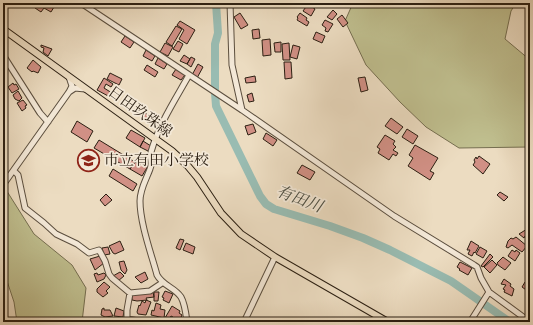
<svg xmlns="http://www.w3.org/2000/svg" width="533" height="325" font-family="'IM FELL English','Noto Serif JP',serif">
<style>
.green{fill:#bfbe8e;stroke:#756e50}
.lines{fill:none;stroke-linecap:round;stroke-linejoin:round}
.river{stroke:#99bcb2;stroke-width:8}
.building{fill:#d19085;stroke:#2b1f12}
.minor-casing{stroke:#5b4e3e;stroke-width:7}
.major-casing{stroke:#2b1f12;stroke-width:8}
.minor{stroke:#f3e8d7;stroke-width:5}
.major{stroke:#ecdcc1;stroke-width:6}
.labels{text-anchor:middle;dominant-baseline:central;stroke-width:3.5;stroke-linejoin:round;paint-order:stroke}
.street-label{font-size:15px;fill:#2b1f12;stroke:#f3e8d7}
.poi-label{font-size:15px;fill:#2b1f12;stroke:#f3e8d7;text-anchor:start}
.water-label{font-size:16px;font-style:italic;fill:#4c4e42;stroke:#f3e8d7}
</style>
<rect width="100%" height="100%" fill="#ecdcc1"/>
<filter id="stains"><feTurbulence type="fractalNoise" baseFrequency=".005" numOctaves="4"/><feColorMatrix values="0 0 0 0 .2 0 0 0 0 .09 0 0 0 0 .02 0 0 0 .5 -.17"/></filter>
<radialGradient id="worn" r=".72"><stop offset=".6" stop-color="#630" stop-opacity="0"/><stop offset="1" stop-color="#630" stop-opacity=".3"/></radialGradient>
<path class="green" d="M353,3h163l-5,8 -6,28 25,21v87l-71,1 -33,-21 -26,-25 -34,-37 -21,-44z
M3,185l31,49 38,31 14,23 -4,34h-65l-3,-20 -7,-21 -4,-1z"/>
<g class="lines">
<path class="river" d="M216,3l2,30 -3,11v49l1,13 44,90 6,8 8,5 56,17 33,12 27,12 61,31 59,41"/>
</g>
<path class="building" d="M37,3h14l-1,1 4,3 -3,5 -7,-4 -3,4 -6,-4 4,-4z
M308,4l7,5 -4,7 -8,-5z
M333,10l4,4 -5,6 -5,-3z
M240,13l8,12 -7,4 -7,-12z
M300,13l7,5 -1,2 3,2 -2,4 -10,-6 1,-2 -1,-1z
M342,15l6,8 -5,4 -6,-8z
M325,20l8,4 -5,8 -3,-1 1,-3 -4,-3z
M180,21l15,9 -8,14 -8,-5 5,-9 -7,-5z
M176,26l6,3 -10,17 -6,-4z
M259,29l1,9 -7,1 -1,-9z
M316,32l9,4 -3,7 -9,-4z
M125,36l9,6 -4,6 -9,-6z
M270,39l1,16 -8,1 -1,-16z
M178,41l5,3 -4,8 -6,-3z
M281,42v10h-6l-1,-9z
M165,43l8,4 -5,9 -8,-4z
M289,43l1,17h-7l-1,-16z
M41,45l11,4 -4,7 -5,-4 1,-4 -3,-1z
M293,45l7,2 -3,12 -7,-2z
M146,50l9,6 -3,5 -9,-5z
M184,55l6,4 -3,5 -7,-3z
M191,57l4,2 -4,8 -4,-3z
M158,58l9,6 -3,5 -9,-5z
M33,60l8,7 -3,6 -5,-2 -1,1 -5,-4z
M284,62h7l1,16 -7,1z
M198,64l5,3 -6,11 -5,-3z
M147,65l11,7 -3,5 -11,-7z
M176,69l9,6 -4,5 -9,-5z
M110,73l12,6 -3,6 -12,-6z
M255,76l1,6 -10,1 -1,-5z
M365,77l3,13 -7,2 -3,-14z
M104,78l9,6 -2,3 -5,-3 -2,4 8,5 -2,4 -13,-7z
M13,83l1,2 2,-1 3,5 -7,4 -4,-6z
M18,91l4,7 -3,3 -4,-2 -2,-4z
M252,93l2,8 -5,1 -2,-7z
M23,100l4,5 -2,1 1,2 -4,3 -5,-8z
M145,113l5,3 2,-3 10,7 -7,6 -13,-8z
M391,118l12,9 -6,7 -12,-8z
M77,121l16,10 -6,11 -16,-10z
M253,124l3,8 -8,3 -3,-9z
M407,129l11,7 -5,8 -11,-7z
M131,130l14,8 -5,9 -14,-9z
M266,133l11,7 -4,6 -10,-7z
M385,135l10,6 -2,3 3,3 -3,3 5,3 -2,3 -3,-2 -4,6 -11,-7 2,-4 -3,-2z
M99,140l36,22 -5,7 -36,-21z
M143,141l8,5 -3,5 -8,-4z
M415,145l23,13 -8,13 4,2 -4,7 -22,-14 5,-8 -4,-3z
M479,156l11,8 -7,10 -10,-9 2,-3 -1,-2 2,-3 1,2z
M135,162l5,3 2,-3 6,4 -6,10 -12,-7z
M302,165l13,7 -5,8 -13,-7z
M113,169l24,15 -4,7 -24,-15z
M500,192l8,5 -4,4 -7,-6z
M106,194l6,6 -7,6 -5,-6z
M527,229l3,2v10l-5,-5 -1,2 -5,-4z
M516,237l11,9 -5,6 -10,-7 -4,3 -2,-1 2,-6 3,-3 2,1z
M180,239l4,1 -4,10 -4,-2z
M120,241l4,9 -9,4 -2,-1 -4,-7z
M471,241l8,5 -4,7 -1,-1 -2,4 -4,-2 2,-4h-3z
M186,243l9,4 -2,7 -10,-4z
M108,247l2,7 -6,1 -2,-7z
M480,247l7,4 -4,7 -7,-4z
M512,250l3,2 1,-2 4,3 -5,8 -7,-5z
M490,254l3,3 -10,10 -2,-1z
M100,256l4,7 -9,7 -5,-11z
M503,257l8,6 -6,7 -7,-5 -1,-2z
M492,260l5,5 -7,8 -6,-6z
M124,261l3,9 -2,4 -4,-4 -2,-8z
M460,262l12,6 -4,7 -9,-5 1,-1 -3,-2z
M120,272l4,4 -6,5 -5,-5z
M145,272l3,7 -7,4 -6,-6z
M97,273l1,2 6,-2 2,2 -2,4 -7,3 -3,-8z
M504,279l7,5 -1,2 4,3 -2,7 -8,-4 1,-2 -2,-1 3,-4 -5,-1z
M104,282l6,5 -4,4 2,2 -5,4 -6,-5v-3z
M525,282l5,3 -1,7 -7,-5z
M165,291l8,3 -4,9 -6,-3 1,-2 -2,-1z
M153,292l1,5 -8,1 1,2 -10,1 -5,-1v-6z
M154,292h5l-1,9h-4z
M146,300l5,2 -5,13 -8,-1 -1,-2 2,-7 1,1 2,-5 3,2z
M156,303l5,2 -1,4 5,1 -1,8 -13,-3 1,-5 2,1z
M172,306l8,5 -1,2 3,2 -3,7 -7,-4 1,-1 -2,-1 -2,4 -4,-2z
M104,308v2h6l3,6 -8,1 -4,-2 1,-6z
M116,308l8,3 -1,6 -9,-1z"/>
<g class="lines">
<defs>
<path id="minor" d="M81,3l161,107 152,106 80,49 3,2 4,11 8,14 41,30
M230,3l2,62 10,45
M3,55l37,58 8,9
M69,92l6,-4 10,1
M14,171l4,4 7,33 19,15 12,11 21,10 12,9 10,-3 6,11 4,13 3,4 18,15 20,-2 12,-8
M3,185l66,-93 3,-6 -3,-9
M127,319l17,3
M127,322v-12l3,-17
M187,322c-1,-8 -2,-18 -6,-25 -7,-10 -18,-11 -24,-22 -6,-22 -17,-52 -17,-74 0,-12 6,-21 10,-32 3,-6 -1,-11 1,-17 8,-28 24,-52 38,-77
M244,322l31,-65
M470,322l19,-30"/>
<path id="major" d="M3,29l169,122 15,14 10,12 24,36 20,21 34,23 113,65"/>
</defs>
<use href="#minor" class="minor-casing"/>
<use href="#major" class="major-casing"/>
<use href="#minor" class="minor"/>
<use href="#major" class="major"/>
</g>
<defs>
<symbol id="school-ring" viewBox="-11 -11 22 22"><circle r="9.5" fill="#f3e8d7" stroke="#8f2418" stroke-width="1.5"/><path d="M0-5L7-2L0 1L-7-2ZM-4 1L0 2.5L4 1V4Q0 6-4 4Z" fill="#8f2418"/></symbol>
</defs>
<g fill-rule="evenodd">
<use href="#school-ring" x="76" y="148" width="25" height="25"/>
</g>
<g class="labels">
<g class="street-label">
<text transform="translate(140 112) rotate(36)">日田玖珠線</text>
</g>
<g class="poi-label">
<text x="104" y="160">市立有田小学校</text>
</g>
<g class="water-label">
<text transform="translate(299 200) rotate(21)">有田川</text>
</g>
</g>
<rect width="533" height="325" fill="none" stroke="#ecdcc1" stroke-width="16"/>
<rect x="4" y="4" width="525" height="317" fill="none" stroke="#2b1f12" stroke-width="2"/>
<rect x="8" y="8" width="517" height="309" fill="none" stroke="#2b1f12"/>
<rect width="100%" height="100%" filter="url(#stains)"/>
<rect width="100%" height="100%" fill="url(#worn)"/>
</svg>
